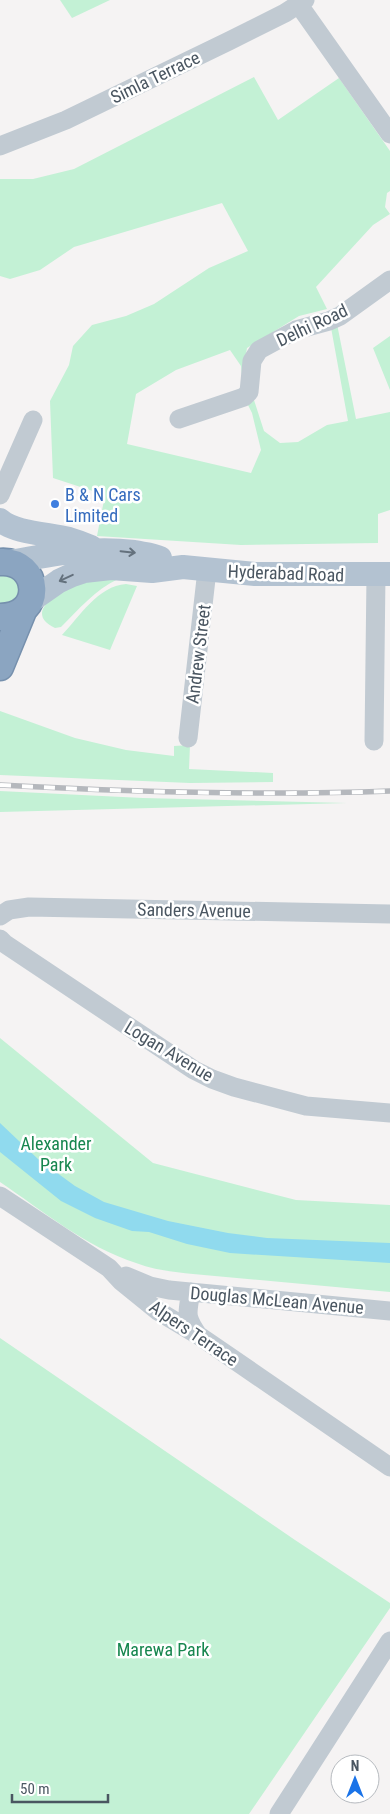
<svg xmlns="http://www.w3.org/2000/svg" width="390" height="1814" font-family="'Roboto Condensed',sans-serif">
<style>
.green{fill:#c3f1d5}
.water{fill:#90daee}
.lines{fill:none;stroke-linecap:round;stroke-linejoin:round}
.highway-casing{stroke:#7690ad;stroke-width:29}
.minor{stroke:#c1cad2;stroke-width:19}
.major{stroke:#b3c2d1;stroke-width:24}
.highway{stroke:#8ba5c1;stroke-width:26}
.rail-casing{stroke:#b5b8bd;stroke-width:5.5}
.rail{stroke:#fff;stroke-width:4;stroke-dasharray:11;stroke-linecap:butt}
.oneway{stroke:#64717d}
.shop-dot{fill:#3f7fe0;stroke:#fff;stroke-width:2}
.labels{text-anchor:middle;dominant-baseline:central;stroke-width:5;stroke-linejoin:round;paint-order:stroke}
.street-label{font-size:18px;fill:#4a5661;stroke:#fff}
.shop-label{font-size:18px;fill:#366cbe;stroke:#fff;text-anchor:start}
.park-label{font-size:18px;fill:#17864f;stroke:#fff}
</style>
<rect width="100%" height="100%" fill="#f5f3f3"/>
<path class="green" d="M60,0h50l-38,18z
M254,77l24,43 61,-42 51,73v40l-3,2 -2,14 5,7 -17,11 -57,62 11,22 -28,7 -52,32 -5,29 -1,-11 -11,-16 -54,20 -40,24 -9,50 124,29 10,-23 -9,-37 -6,-12 7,-4 11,34 16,12 18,-1 29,-17 21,-4 -18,-99 6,-3 20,100 34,-7v98l-12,4v29l-137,2 -144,-9 8,-41 -52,-17 -3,-77 19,-36 4,-19 19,-21 34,-9 28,-12 55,-36 39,-17 -26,-48 -148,44 -34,23 -30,9 -10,-3v-97h33l41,-10z
M390,336v54l-17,-42z
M0,575c27,1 25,31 0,28z
M118,579c-23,11 -39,30 -57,48l-6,1c-27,-13 -6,-29 10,-39 4,-2 9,-6 13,-7 13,-3 27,-2 40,-3z
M126,584l11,2 -27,64 -48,-15c18,-19 36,-49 64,-51z
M0,711l75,27 51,12 48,6v-10l16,-1 -1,24 84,4v9l-83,1 -190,-8z
M0,791l143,7 204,5 -347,9z
M0,1038l153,125 143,37 94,5v87l-197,-18c-19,-2 -39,-4 -57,-11 -50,-16 -93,-52 -136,-81z
M0,1338l295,202 95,63v5l-141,206h-249z"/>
<path class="water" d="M0,1123l38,36 37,27 29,16 64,19 60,12 39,5 123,5v20l-160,-10 -43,-9 -38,-12 -17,-1 -37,-13 -34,-17 -61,-49z"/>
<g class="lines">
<defs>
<path id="highway" d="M0,562c40,-3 46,55 0,55
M0,667l23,-56"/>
</defs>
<use href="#highway" class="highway-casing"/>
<path class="minor" d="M299,5l91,129
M0,146l66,-26 163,-79 56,-28 20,-13
M179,419l65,-22 5,-5 3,-31 7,-11 37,-20 33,-9 11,-5 50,-36
M0,495l33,-75
M188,738l19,-168
M374,741l2,-166
M0,916l9,-6 20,-3 361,7
M0,939l5,5 189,126 18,9 22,8 72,19 84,7
M0,1196l109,72 12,13 37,30 40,24 192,132
M126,1276l24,10 19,4 221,21
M191,1292c-4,22 -6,24 7,43
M279,1814l111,-173"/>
<path class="major" d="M0,520c14,13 49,14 69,19 7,2 15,5 22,8
M10,562c43,-8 80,-15 124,-10 9,2 18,2 26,6
M29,602l30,-21 13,-6 12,-4 27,-3 41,3 31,-4 72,7h135"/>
<use href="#highway" class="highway"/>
<defs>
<path id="rail" d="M0,785c130,7 260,11 390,6"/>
</defs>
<use href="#rail" class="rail-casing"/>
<use href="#rail" class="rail"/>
</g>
<defs><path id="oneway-shaft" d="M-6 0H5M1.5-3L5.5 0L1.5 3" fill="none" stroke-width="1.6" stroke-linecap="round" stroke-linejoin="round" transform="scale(1.25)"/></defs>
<g class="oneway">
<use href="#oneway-shaft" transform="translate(128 552) rotate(6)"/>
<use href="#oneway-shaft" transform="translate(66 578) rotate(155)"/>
</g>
<circle class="shop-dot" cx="55" cy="504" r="5"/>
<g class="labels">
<g class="street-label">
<text transform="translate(155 77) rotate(-26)">Simla Terrace</text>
<text transform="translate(312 325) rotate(-25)">Delhi Road</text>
<text transform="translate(286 573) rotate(2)">Hyderabad Road</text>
<text transform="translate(198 654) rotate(-83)">Andrew Street</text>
<text transform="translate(194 910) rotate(1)">Sanders Avenue</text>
<text transform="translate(169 1051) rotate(31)">Logan Avenue</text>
<text transform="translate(277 1300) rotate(5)">Douglas McLean Avenue</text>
<text transform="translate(194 1333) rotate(34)">Alpers Terrace</text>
</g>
<g class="shop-label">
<text x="65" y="494">B &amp; N Cars<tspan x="65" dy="21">Limited</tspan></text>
</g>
<g class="park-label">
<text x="56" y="1143">Alexander<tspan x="56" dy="21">Park</tspan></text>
<text x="163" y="1649">Marewa Park</text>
</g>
</g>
<g transform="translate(355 1779)"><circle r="24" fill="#ffffff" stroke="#b7bbc0"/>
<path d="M0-4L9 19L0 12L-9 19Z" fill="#1a73e8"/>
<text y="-8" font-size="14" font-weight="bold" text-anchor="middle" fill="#4a5661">N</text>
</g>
<path d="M12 1794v8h96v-8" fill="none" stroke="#4a5661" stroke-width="2.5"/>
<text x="20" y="1794" font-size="15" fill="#4a5661" stroke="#ffffff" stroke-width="4" paint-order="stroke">50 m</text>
</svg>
